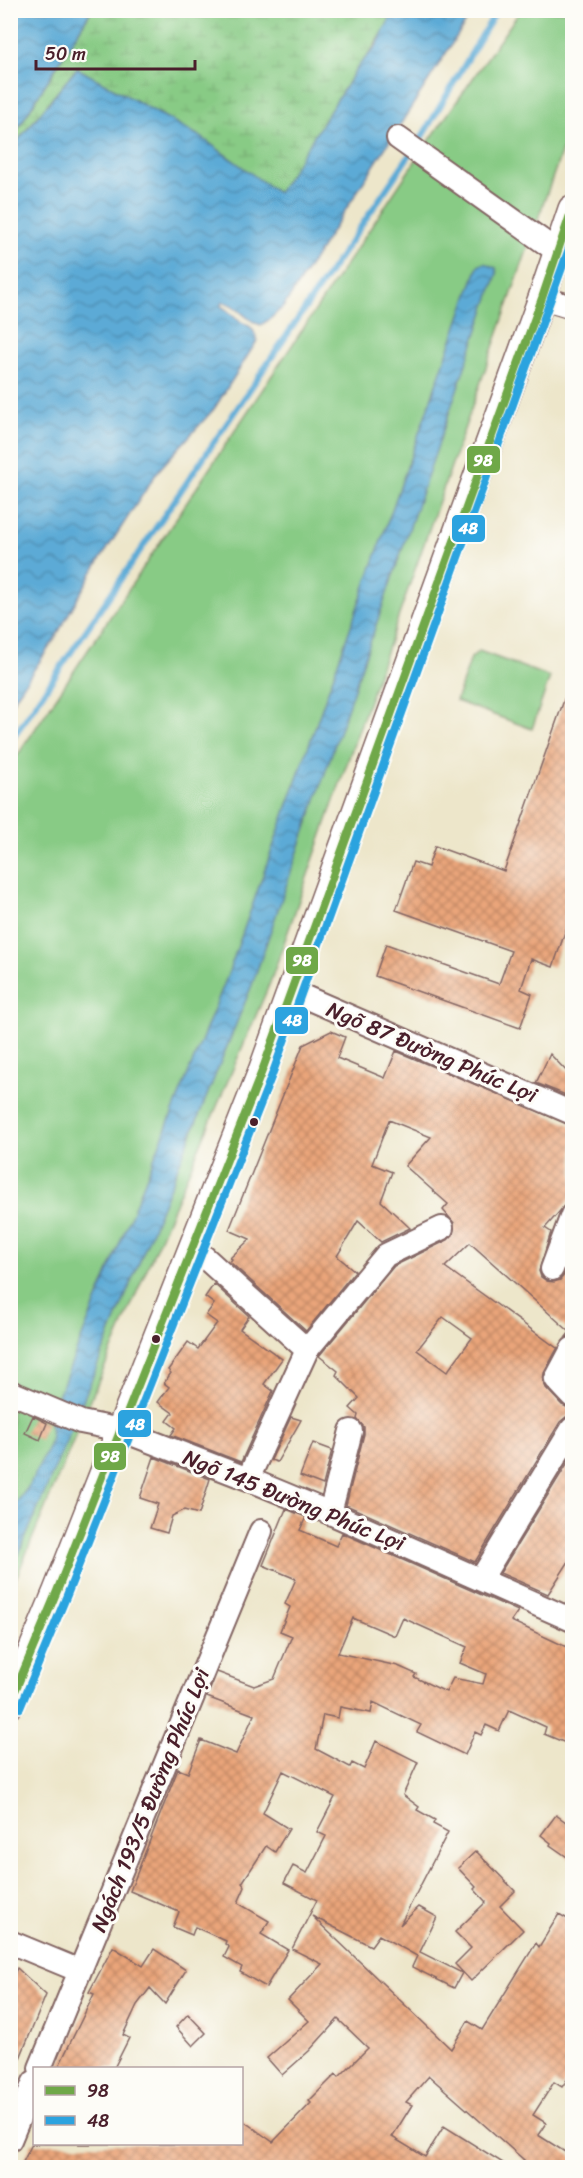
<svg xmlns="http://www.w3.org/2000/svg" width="583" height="2178" font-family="Sriracha,sans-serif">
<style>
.green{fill:#88cb85;stroke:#697558;stroke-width:1.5}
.wetland{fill:url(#wetland-marsh);stroke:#697558;stroke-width:1.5}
.water{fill:url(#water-waves);stroke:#536480;stroke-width:1.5}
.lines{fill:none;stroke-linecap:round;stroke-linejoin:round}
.stream{stroke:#5caad6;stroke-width:6}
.building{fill:url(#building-cross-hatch);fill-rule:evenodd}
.minor-casing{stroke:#836563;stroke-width:26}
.tertiary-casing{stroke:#836563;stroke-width:30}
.minor{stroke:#fff;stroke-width:22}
.tertiary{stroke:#fff;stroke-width:27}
.bus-1-casing{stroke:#fdfcf7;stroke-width:12}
.bus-2-casing{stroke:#fdfcf7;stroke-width:12}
.bus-1{stroke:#6fa848;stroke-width:8}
.bus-2{stroke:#2ca3df;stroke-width:8}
.bus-dot{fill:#4a1f2b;stroke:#fdfcf7;stroke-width:2}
.labels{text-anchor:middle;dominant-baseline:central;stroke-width:6;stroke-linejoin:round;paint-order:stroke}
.street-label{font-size:22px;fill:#4a1f2b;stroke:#fdfcf7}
.line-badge{stroke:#fdfcf7;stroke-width:2}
.badge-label{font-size:16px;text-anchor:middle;font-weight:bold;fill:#fff}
</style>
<defs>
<pattern id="wetland-marsh" width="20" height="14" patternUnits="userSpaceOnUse" patternTransform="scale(1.5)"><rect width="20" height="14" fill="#88cb85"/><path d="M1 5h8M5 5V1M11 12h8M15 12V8" fill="none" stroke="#77ae73"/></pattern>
<pattern id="water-waves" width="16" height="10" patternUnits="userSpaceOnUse" patternTransform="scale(1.5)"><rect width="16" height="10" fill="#5caad6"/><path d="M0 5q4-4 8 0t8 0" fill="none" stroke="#4e8aae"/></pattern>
<pattern id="building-cross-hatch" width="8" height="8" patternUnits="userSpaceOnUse" patternTransform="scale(1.5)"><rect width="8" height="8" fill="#eaa57a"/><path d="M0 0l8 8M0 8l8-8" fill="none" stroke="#c08664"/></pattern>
</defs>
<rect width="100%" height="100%" fill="#fdfcf7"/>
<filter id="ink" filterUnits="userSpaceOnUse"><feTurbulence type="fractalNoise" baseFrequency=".0167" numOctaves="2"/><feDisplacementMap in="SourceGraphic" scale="12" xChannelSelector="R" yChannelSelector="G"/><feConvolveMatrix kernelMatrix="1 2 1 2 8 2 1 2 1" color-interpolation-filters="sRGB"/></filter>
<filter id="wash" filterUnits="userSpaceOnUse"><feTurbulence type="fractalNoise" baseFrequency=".008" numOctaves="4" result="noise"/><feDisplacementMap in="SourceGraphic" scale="24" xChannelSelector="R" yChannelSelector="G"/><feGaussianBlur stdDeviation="1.35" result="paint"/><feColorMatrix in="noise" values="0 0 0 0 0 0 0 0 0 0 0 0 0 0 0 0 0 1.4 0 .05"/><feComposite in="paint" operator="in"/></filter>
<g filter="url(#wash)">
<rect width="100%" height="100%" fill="#ede6ca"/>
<path class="green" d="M520,11h52v111l-302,861 -189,439 -70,168v-825l409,-611z
M479,651l71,26 -18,52 -76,-28 15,-43z"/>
<path class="wetland" d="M91,11h306l-119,182 -201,-125 -66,81v-9z"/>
<path class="water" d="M11,10l80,1 -80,129 -1,-129z
M394,11h79l-189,295 -14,13 -9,6c-16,-4 -23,-21 -39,-23l-1,4c7,4 10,8 16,13 12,9 15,3 20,22l-43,68 -56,62 -62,95 -42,74 -43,64v-555l66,-81 124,69 77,56 81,-128 16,-17z
M484,263l12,5 1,6 -245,711 -172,423 -69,165v-40l3,-27 15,-20 22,-45 -1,-18 5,-19 172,-427 251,-711z"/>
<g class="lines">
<path class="stream" d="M10,742l413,-607 74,-125"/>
</g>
<g id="blocks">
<path class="building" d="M570,683h3v226l-20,58 -22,-8 -10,30 11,5 -12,34 -145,-52 11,-32 113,40 12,-33 -115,-41 17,-48 15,5 7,-21 69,25z
M331,1031l14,6 -8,21 48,20 11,-27 177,75v70l-28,32 6,4 -12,39 2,6 6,4 7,1 6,-2 5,-6 8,-21v83l-7,1 4,-5 -100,-89 -25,24 112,81 1,-1 -14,26 -1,8 3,7 16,17 11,4v7l-7,1 -6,5 -85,140 -129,-57 18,-71v-7l-7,-8 1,-4 -8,-7 9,-10 -23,-23 2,-4 -19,-15 75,-90 54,-26 5,-5 1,-12 -11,-13 5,-6 -43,-38 26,-29 -42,-17 -17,44 20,8 -11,29 29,27 -29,14 -23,-21 -21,35 18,15 -49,60 -76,-69 2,-3 -2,-1 20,-19 -21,-9 74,-185zM443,1317l29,21 -25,34 -30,-22z
M550,1054l23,24v20l-37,-15z
M214,1284l35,32 -9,13 42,30 -18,25 9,7 -32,71 -70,-27 5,-7 -9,-7 6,-8 -15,-11 11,-15 -5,-4 7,-10 -3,-3 20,-28 10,7 19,-26 -11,-8 8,-11 -9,-7z
M33,1416l14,7 -7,17 -15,-7z
M291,1417l10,3 -24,42 -6,-2z
M313,1443l19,7 -9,35 -23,-9z
M573,1454v101l-25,39 -48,-21z
M154,1457l56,22 -11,35 -15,-4 -12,6 -5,17 -17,-5 8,-24 -18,-6z
M286,1509l20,8 -6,13 36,16 6,-13 176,78 -7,10 62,29v96l-29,-12 2,-7 -37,-17 -10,21 -13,-6 -5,10 -6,-3 -10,23 -48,-23 4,-7 -48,-23 -2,11 -31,-6 -2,11 -15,-3 -7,34 34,18 2,-4 12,6 12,-28 42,21 -15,33 16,12 -2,3 18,10 -2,4 15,8 -48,93 19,-18 18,10 -17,35 42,21 -8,15 -42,-21 5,-11 -38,-21 -8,11 -59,-30 139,133 17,-28 14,9 54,-87 3,4 20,-33 14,8v149l-11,16 -8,-5 -21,33 13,8 -8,12 35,22v11h-54l5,-8 -95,-84 -23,26 6,3 -20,32 33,20 19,-31 67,42h-491l12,-24h210v-24l31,22 38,-39 -2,-2 27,-27 3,3 29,-29 -30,-29 -29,32 -27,24 -15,-17 42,-37 -21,-21 34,-36 -30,-15 25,-49 -33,-17 9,-17 14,7 19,-37 -9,-4 18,-35 -52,-26 -20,42 26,16 -14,23 -9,-6 -24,37 3,4 -7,16 31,18 -8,13 27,16 -22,37 -26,-15 2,-5 -18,-10 5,-10 -4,-3 1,-3 -31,-14 -3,8 -19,-8 6,-15 -49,-21 48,-122 10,4 13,-33 35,14 18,-39 -47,-18 10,-25 37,14 20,-7 18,-43 -12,-5 10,-24 -5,-3 11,-25 -33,-14zM353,1618l42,18 8,-18 64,29 -7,16 26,11 -3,10 -30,-6 -7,14 -32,-15 2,-3 -18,-8 -60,-13z
M556,1815l17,12v34l-23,-16 1,-2 -10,-8z
M476,1851l39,40 -15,15 23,24 -52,51 -16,-17 16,-16 -16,-16 31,-30 -12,-13 2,-2 -18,-19z
M113,1947l30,19 11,-17 32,21 -21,34 -15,-16 -13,17 -14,30 6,3 -15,30h-56l36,-74 -5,-2z
M17,1968l29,27 -35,85 -1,-97z
M188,2014l18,19 -13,13 -17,-19z"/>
</g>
</g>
<g filter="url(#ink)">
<use href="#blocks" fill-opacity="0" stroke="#836563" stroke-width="1.5"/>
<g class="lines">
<defs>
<path id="minor" d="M398,138l160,114
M542,298l30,9
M291,991l281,122
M192,1246l115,104
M552,1269l20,-54
M572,1349l-16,30 16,17
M10,1392l71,30 40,8 127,49 82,34 242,107
M248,1479l59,-129 79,-95 56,-27
M330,1513l21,-82
M481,1579l91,-150
M10,1942l70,29
M40,2068l221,-537
M10,2140l24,-58"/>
<path id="tertiary" d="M10,1704l47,-113 205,-520 280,-773 30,-89"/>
</defs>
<use href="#minor" class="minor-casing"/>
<use href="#tertiary" class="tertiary-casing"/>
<use href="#minor" class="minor"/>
<use href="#tertiary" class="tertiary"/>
<defs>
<path id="bus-1" d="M10,1703l47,-112 205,-520 280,-773 30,-89"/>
<path id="bus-2" d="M20,1708l47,-113 205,-520 300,-835"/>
</defs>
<use href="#bus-1" class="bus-1-casing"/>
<use href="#bus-2" class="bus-2-casing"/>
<use href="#bus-1" class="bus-1"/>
<use href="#bus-2" class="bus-2"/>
</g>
</g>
<g class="bus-dot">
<circle cx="254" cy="1122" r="5"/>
<circle cx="156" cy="1339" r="5"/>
</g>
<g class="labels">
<g class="street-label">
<text transform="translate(432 1052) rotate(23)">Ngõ 87 Đường Phúc Lợi</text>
<text transform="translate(294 1500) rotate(22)">Ngõ 145 Đường Phúc Lợi</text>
<text transform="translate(150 1800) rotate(-68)">Ngách 193/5 Đường Phúc Lợi</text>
</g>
</g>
<g class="line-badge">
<rect x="466" y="445" width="35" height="29" rx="6" fill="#6fa848"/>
<rect x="451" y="514" width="35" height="29" rx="6" fill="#2ca3df"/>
<rect x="285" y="946" width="34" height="29" rx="6" fill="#6fa848"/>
<rect x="274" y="1006" width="35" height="29" rx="6" fill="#2ca3df"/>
<rect x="117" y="1409" width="35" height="29" rx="6" fill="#2ca3df"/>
<rect x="93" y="1442" width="34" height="29" rx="6" fill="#6fa848"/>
</g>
<g class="badge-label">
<text x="483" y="466">98</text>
<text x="468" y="534">48</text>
<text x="302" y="966">98</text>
<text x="292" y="1026">48</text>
<text x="135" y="1430">48</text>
<text x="110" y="1462">98</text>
</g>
<rect width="583" height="2178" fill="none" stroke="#fdfcf7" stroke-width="36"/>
<rect x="33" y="2067" width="210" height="78" fill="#fdfcf7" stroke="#b5a4a5" stroke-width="1.5"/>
<rect x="45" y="2086" width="30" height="9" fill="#6fa848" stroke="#b5a4a5" stroke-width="1.5"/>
<text x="87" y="2097" font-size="18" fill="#4a1f2b">98</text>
<rect x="45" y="2116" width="30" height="9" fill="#2ca3df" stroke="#b5a4a5" stroke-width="1.5"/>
<text x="87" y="2127" font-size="18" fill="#4a1f2b">48</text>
<path d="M36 60v9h159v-9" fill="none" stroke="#4a1f2b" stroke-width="3"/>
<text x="45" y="60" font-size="18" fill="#4a1f2b" stroke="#fdfcf7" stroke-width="4.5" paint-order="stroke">50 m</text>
</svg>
